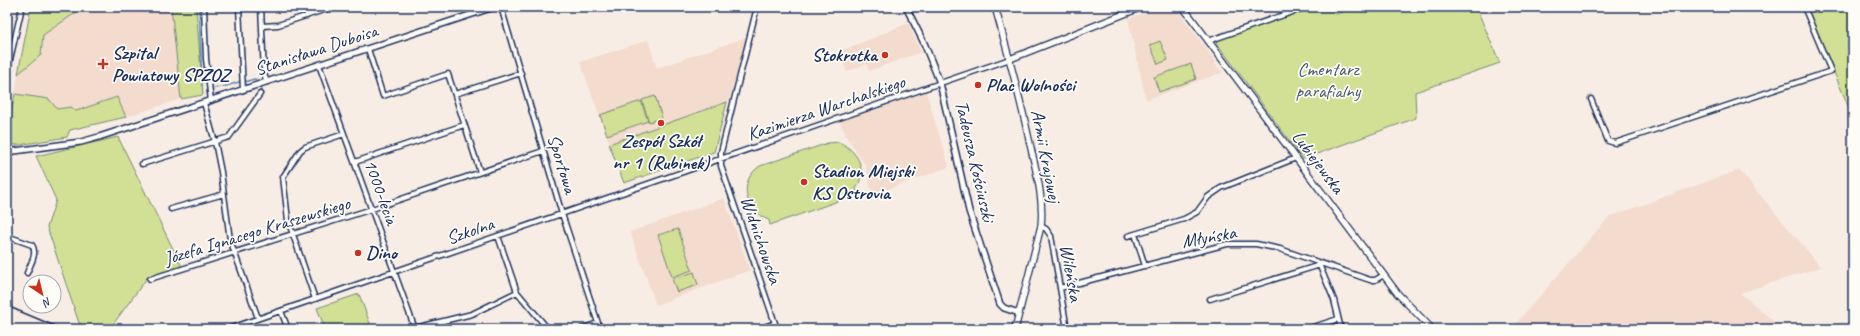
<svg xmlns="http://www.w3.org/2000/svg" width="1860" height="336" font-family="Caveat,sans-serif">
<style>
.built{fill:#f3dbce}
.green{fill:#d1e094;stroke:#768879}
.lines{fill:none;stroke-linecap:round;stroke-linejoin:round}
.stream{stroke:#5a8baf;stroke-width:1.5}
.minor-casing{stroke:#1b2f5e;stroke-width:7}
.tertiary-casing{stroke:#1b2f5e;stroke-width:8}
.secondary-casing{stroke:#1b2f5e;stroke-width:8}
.minor{stroke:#fdfcf7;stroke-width:4}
.tertiary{stroke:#fdfcf7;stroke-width:5}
.secondary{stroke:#fdfcf7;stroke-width:5.5}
.rail{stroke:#1b2f5e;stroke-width:1.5}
.poi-dot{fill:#c8321e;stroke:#fdfcf7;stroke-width:1.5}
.labels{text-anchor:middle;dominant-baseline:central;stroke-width:3.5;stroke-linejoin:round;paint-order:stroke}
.street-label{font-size:19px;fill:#1b2f5e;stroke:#fdfcf7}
.poi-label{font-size:19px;font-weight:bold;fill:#1b2f5e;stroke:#fdfcf7;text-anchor:start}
.park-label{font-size:19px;fill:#485b6c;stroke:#fdfcf7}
</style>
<rect width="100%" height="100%" fill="#f8ede4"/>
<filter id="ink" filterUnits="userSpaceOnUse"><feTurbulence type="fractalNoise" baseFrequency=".025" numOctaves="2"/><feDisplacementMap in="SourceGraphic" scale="8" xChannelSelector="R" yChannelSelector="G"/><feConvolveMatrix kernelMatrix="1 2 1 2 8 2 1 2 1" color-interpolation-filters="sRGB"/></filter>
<g filter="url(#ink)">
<path class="built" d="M84,7h87l10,92 -55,18 -9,-20 -41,14 -5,-4 -14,2 -42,-15 3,-20 23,-19 2,-20z
M1159,7h9l11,5 37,50 -2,1 9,9 -77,28 -18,-81z
M908,23l13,29 -52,19 -3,-7 -19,8 -8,-20z
M747,37l-33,115 -90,31 -44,-121 68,-22 9,28z
M926,92l23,75 -77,28 -6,-29 -20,-30 -6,-15z
M1739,170l82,97 -81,26 43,36h-272l98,-112z
M724,198l26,72 -94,35 -26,-73z"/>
<path class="green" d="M31,7h53l-41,28 -2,20 -23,19z
M171,7h25l7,88 -22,4z
M1314,7h17l5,7 22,-7h118l24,56 -85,29 1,26 -113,41 -87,-117 1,-2z
M1806,7h47v110z
M1160,41l8,19 -10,4 -8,-19z
M1191,64l5,15 -37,13 -5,-15z
M15,94l34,5 8,10 14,-2 5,4 41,-14 9,20 -56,13 -3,7 -48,8h-11l-1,-13z
M655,96l7,22 -13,4 -7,-22z
M641,101l7,20 -41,14 -7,-20z
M727,102l-13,50 -90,31 -15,-39z
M118,137l65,132 -36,9 -36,49 1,2h-17l-16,-6 -32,-96 9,-27 -20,-44z
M839,142c19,9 29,28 17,47l2,5 -88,31 -1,-5c-24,-8 -32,-39 -9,-54l68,-23z
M678,229l14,41 -20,7 -14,-42z
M694,272l4,13 -21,7 -5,-13z
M359,294l13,35h-42l-6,-3 -7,-18z"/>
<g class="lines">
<path class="stream" d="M199,7l3,79
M245,82l9,-3 5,1
M214,88l9,-1 16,-5
M259,93l3,-4"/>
<defs>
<path id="minor" d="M204,7l2,52 5,42
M239,7l4,83
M261,7l3,67 3,8
M306,7l1,9
M501,7l61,207 38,115
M757,7l-36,145v14l56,163
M1342,7h9
M262,26l16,-1 55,-18
M1208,41l99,-34
M368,49l15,47 65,-22 32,98
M319,65l96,264
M7,73l15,-66
M455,94l66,-21
M1591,99l17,42 7,2 216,-72 -27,-64
M204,103l11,39 6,30 9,68 28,78
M355,162l109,-37
M142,164l87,-27 31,-43
M171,209l53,-15
M1041,226l5,3 5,7 16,93
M1135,234l10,32
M7,236l25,9c6,8 -2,20 -5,28
M498,236l19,56 31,37
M1128,236l56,-17 13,-7 11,-15 13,-9 75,-30
M1319,264l15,36 7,29
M150,279l222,-70 171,-58
M1060,288l167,-44h29l24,5 90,31h5l9,-5
M315,299l-27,-79 -5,-43 17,-26 5,-4 39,-13
M1210,299l110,-34
M281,311l7,18
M415,328l57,-14 45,-22
M228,329l782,-270
M581,329l17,-6
M759,329l16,-6
M1307,329l31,-10"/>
<path id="tertiary" d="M906,7l18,36 16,40 29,128 31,93 4,4 15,5
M7,152l74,-10 18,-5 395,-130"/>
<path id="secondary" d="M995,7c13,46 25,91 35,137 6,27 14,54 11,82l-26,103
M1183,7l215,287 34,35
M1010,59l132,-52"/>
</defs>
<use href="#minor" class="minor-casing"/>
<use href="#tertiary" class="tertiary-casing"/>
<use href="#secondary" class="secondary-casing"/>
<use href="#minor" class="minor"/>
<use href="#tertiary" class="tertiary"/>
<use href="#secondary" class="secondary"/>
<path class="rail" d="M7,306l55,23"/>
</g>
</g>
<g class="poi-dot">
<circle cx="885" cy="55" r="4"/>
<path d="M101 58h4v4h4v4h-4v4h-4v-4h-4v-4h4z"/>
<circle cx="978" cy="85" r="4"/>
<circle cx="661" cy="123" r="4"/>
<circle cx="804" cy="182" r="4"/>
<circle cx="358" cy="253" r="4"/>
</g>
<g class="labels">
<g class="street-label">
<text transform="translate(316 50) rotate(-18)">Stanisława Duboisa</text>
<text transform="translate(826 108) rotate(-19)">Kazimierza Warchalskiego</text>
<text transform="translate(1046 156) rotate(79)">Armii Krajowej</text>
<text transform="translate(975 161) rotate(77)">Tadeusza Kościuszki</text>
<text transform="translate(1318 162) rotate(53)">Lubiejewska</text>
<text transform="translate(562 164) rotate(73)">Sportowa</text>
<text transform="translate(381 192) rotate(70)">1000-lecia</text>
<text transform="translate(257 231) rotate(-17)">Józefa Ignacego Kraszewskiego</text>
<text transform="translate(470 231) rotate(-19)">Szkolna</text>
<text transform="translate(1209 237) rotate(-10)">Młyńska</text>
<text transform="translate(761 240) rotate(71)">Widnichowska</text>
<text transform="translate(1071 273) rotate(80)">Wileńska</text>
</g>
<g class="poi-label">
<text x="112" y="53">Szpital<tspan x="112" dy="22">Powiatowy SPZOZ</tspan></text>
<text x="877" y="55" text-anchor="end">Stokrotka</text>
<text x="986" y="85">Plac Wolności</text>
<text x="661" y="141" text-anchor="middle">Zespół Szkół<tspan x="661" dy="22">nr 1 (Rubinek)</tspan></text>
<text x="812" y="171">Stadion Miejski<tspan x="812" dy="22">KS Ostrovia</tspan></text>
<text x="366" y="253">Dino</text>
</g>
<g class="park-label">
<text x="1328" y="69">Cmentarz<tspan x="1328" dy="22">parafialny</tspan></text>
</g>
</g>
<rect width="1860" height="336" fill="none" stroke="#fdfcf7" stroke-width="24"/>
<rect x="12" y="12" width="1836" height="312" fill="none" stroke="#1b2f5e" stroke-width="1.5" filter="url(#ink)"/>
<g transform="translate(42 294) rotate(145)"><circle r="19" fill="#fdfcf7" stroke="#a3aaba"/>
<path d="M0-3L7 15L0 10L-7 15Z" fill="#c8321e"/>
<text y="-6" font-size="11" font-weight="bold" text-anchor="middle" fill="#1b2f5e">N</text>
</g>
</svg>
